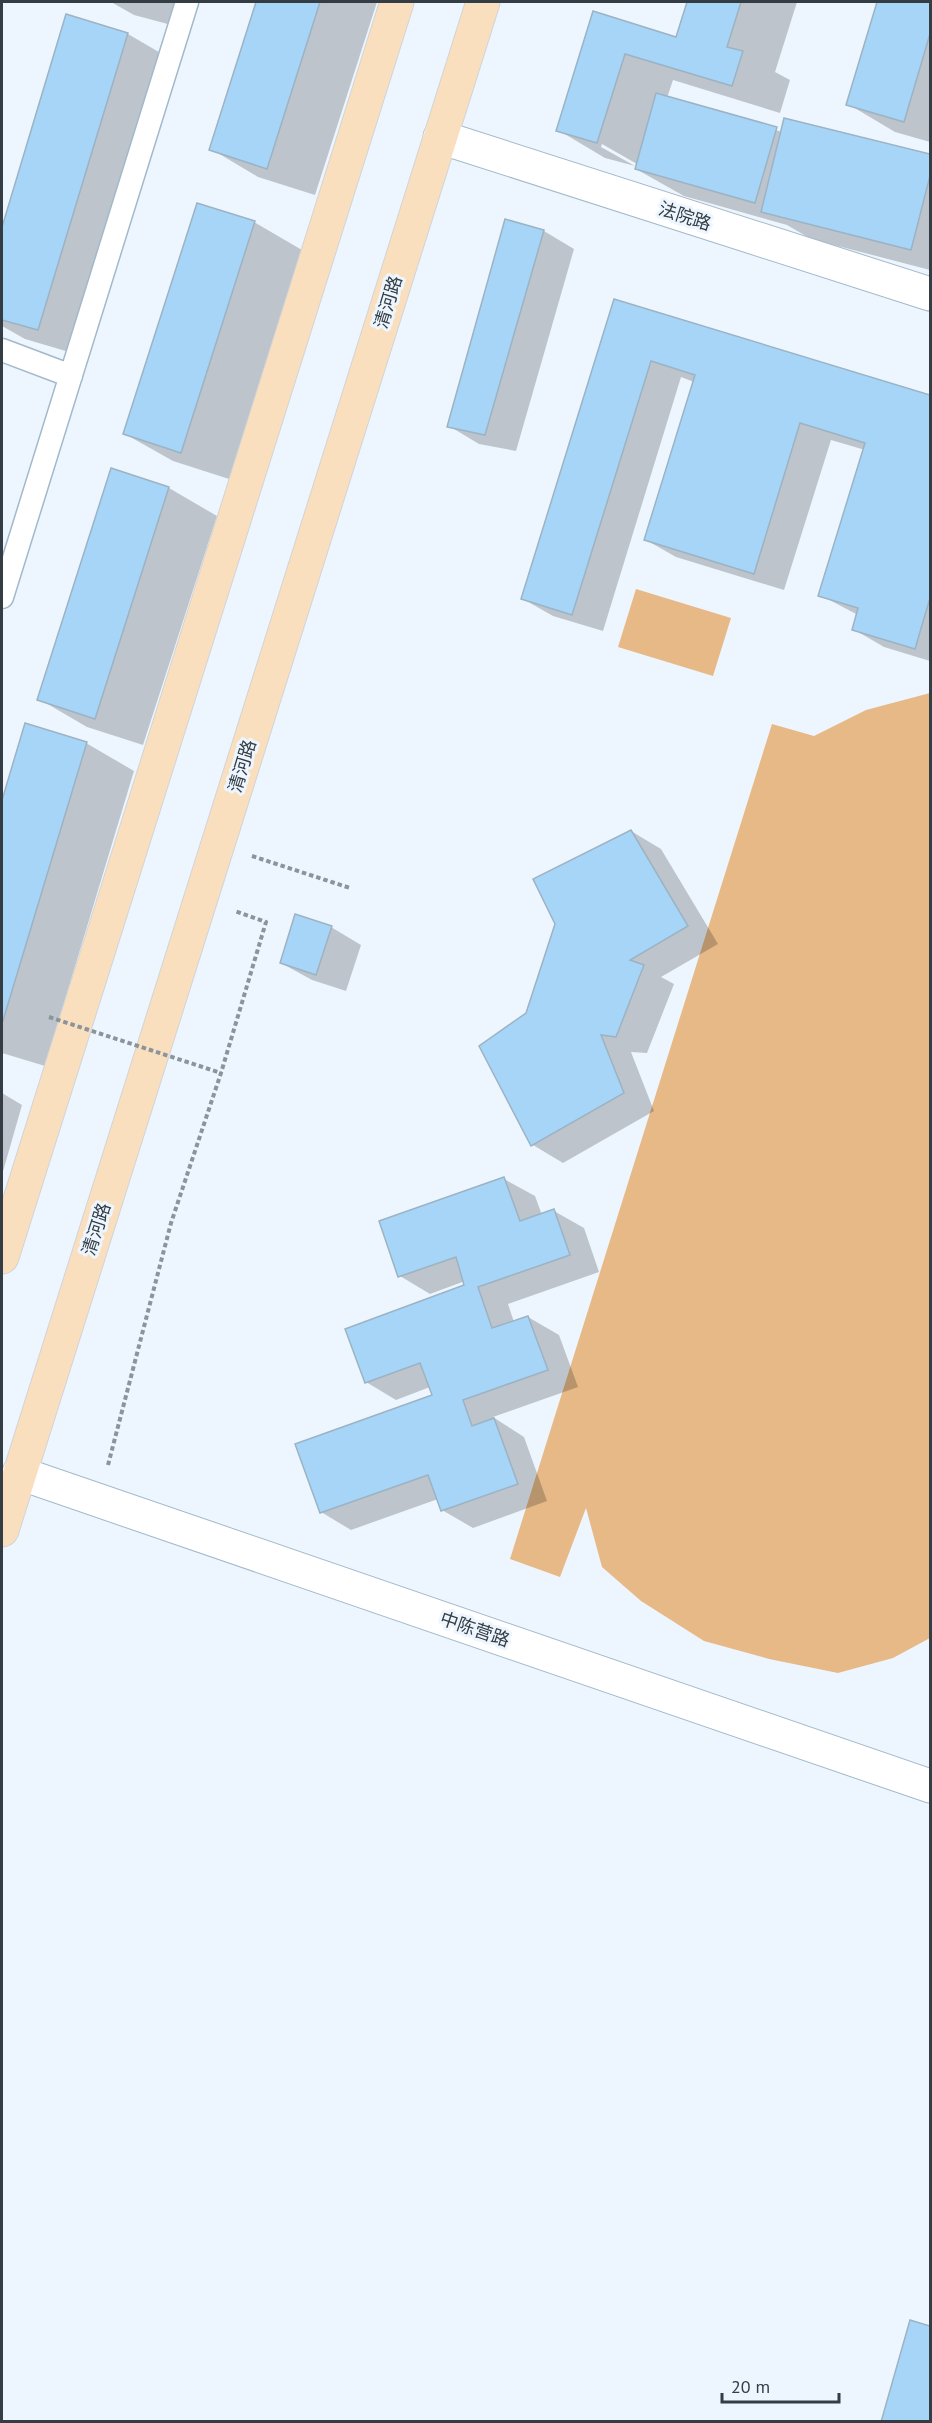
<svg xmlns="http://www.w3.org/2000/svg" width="932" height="2423" font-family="'PT Sans','Noto Sans SC',sans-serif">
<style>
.green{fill:#e6b987}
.shadow{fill:#0003}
.building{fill:#a7d5f7;stroke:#9bb3c4;stroke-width:1.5}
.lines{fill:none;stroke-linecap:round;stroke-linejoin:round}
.lane-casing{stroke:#a2b9cb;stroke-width:25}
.street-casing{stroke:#a2b9cb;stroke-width:35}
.primary-casing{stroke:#d2d4d6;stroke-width:35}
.path{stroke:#8b949b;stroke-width:4;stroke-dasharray:4.5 3;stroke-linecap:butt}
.lane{stroke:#fff;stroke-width:22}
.street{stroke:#fff;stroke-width:33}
.primary{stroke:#fadfbf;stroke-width:33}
.path-bridge{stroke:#8b949b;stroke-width:4;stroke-dasharray:4.5 3;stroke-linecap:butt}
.labels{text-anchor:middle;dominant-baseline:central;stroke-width:6;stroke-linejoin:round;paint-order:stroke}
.street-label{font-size:18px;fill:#343d44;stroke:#edf6fe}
</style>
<rect width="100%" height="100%" fill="#edf6fe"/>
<path class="green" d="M636,589l95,29 -18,58 -95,-29z
M930,693v945l-37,20 -55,15 -69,-14 -65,-18 -63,-40 -39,-34 -16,-59 -26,69 -50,-18 262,-835 42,12 52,-26z"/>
<path class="shadow" d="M111,2h87l-8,28 -56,-15z
M258,2h119l-62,193 -57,-18 -47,-28z
M689,2h108l-22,70 15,8 -10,33 -107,-33 -6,18 115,34 4,-12 144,36v114l-119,-31 -24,-14 -103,-29 -48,-27 1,-5 -35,-20 -1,3 34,19 -30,-8 -47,-28 36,-117 83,26z
M878,2h52v140l-35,-10 -47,-28z
M67,16l61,18 48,28 -90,295 -61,-18 -23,-13v-94z
M254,222l48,28 -73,229 -56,-18 -48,-27z
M544,231l30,18 -58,202 -37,-7 -30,-18z
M615,301l315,95v265l-46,-14 -31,-18 5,-14 -38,-20 45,-145 -34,-10 -47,150 -108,-33 -30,-17 48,-158 -13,-5 -78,254 -50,-15 -30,-17z
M112,470l57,18 48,28 -74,229 -56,-18 -48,-28z
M26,725l60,18 48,28 -89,295 -43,-13v-248z
M631,831l30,18 57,95 -57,33 13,7 -27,69 -16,-1 23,59 -91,52 -30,-18 -52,-99 46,-32z
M331,927l30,18 -15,46 -34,-11 -31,-17z
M2,1093l20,12 -20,70z
M504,1179l31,17 7,19 12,-4 30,17 15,44 -91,32 6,18 14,-5 31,18 19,52 -85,30 31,20 23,64 -74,27 -31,-18 -4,-11 -87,31 -30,-18 113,-116 -4,-9 -34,13 -30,-18 100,-96 -1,-5 -35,13 -30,-18z
M911,2322l19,6v94h-48z"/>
<path class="building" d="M256,2h64l-53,167 -58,-19z
M687,2h54l-14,45 16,4 -11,35 -107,-32 -28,89 -41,-12 37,-120 83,26z
M877,2h53v32l-26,88 -58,-17z
M66,14l62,19 -90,297 -36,-10v-93z
M656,93l121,34 -22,76 -120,-34z
M784,118l146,36v22l-19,74 -150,-38z
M197,203l58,18 -74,232 -58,-19z
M505,219l39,11 -59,205 -38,-8z
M614,299l316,96v203l-15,51 -63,-19 6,-22 -40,-12 47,-153 -65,-20 -46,151 -110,-34 51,-165 -44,-14 -79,254 -51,-16z
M111,468l58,19 -74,232 -58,-19z
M25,723l62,19 -85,282v-224z
M631,830l57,96 -58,34 14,5 -28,72 -15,-2 23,58 -93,53 -52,-100 47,-33 29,-89 -22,-45z
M295,914l37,12 -16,49 -36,-12z
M504,1177l16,44 34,-12 16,46 -92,32 14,41 36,-12 20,54 -85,30 9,26 22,-8 24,66 -77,27 -13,-36 -108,38 -25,-69 137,-49 -12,-32 -55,20 -20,-54 119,-44 -8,-28 -58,20 -19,-56z
M910,2320l20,6v96h-49z"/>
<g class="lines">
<defs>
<path id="lane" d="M2,350l69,26
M2,597l185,-595"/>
<path id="street" d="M440,137l490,157
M19,1473l911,313"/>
<path id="primary" d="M2,1257l395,-1255
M2,1530l481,-1528"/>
</defs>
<use href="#lane" class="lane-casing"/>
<use href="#street" class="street-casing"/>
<use href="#primary" class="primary-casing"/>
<path class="path" d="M252,856l98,32
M108,1465l63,-242 50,-150 45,-151 -31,-11"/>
<use href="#lane" class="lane"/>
<use href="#street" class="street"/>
<use href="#primary" class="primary"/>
<path class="path-bridge" d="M49,1017l172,56"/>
</g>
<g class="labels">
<g class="street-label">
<text transform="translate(685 216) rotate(18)">法院路</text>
<text transform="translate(388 302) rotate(-73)">清河路</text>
<text transform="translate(242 766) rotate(-73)">清河路</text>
<text transform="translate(96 1229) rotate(-72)">清河路</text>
<text transform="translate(475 1629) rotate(19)">中陈营路</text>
</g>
</g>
<rect width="932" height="2423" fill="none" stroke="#343d44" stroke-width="6"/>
<path d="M722 2393v9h117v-9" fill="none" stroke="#343d44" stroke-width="3"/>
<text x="731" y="2393" font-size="18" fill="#343d44" stroke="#edf6fe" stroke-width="4.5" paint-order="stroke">20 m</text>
</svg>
